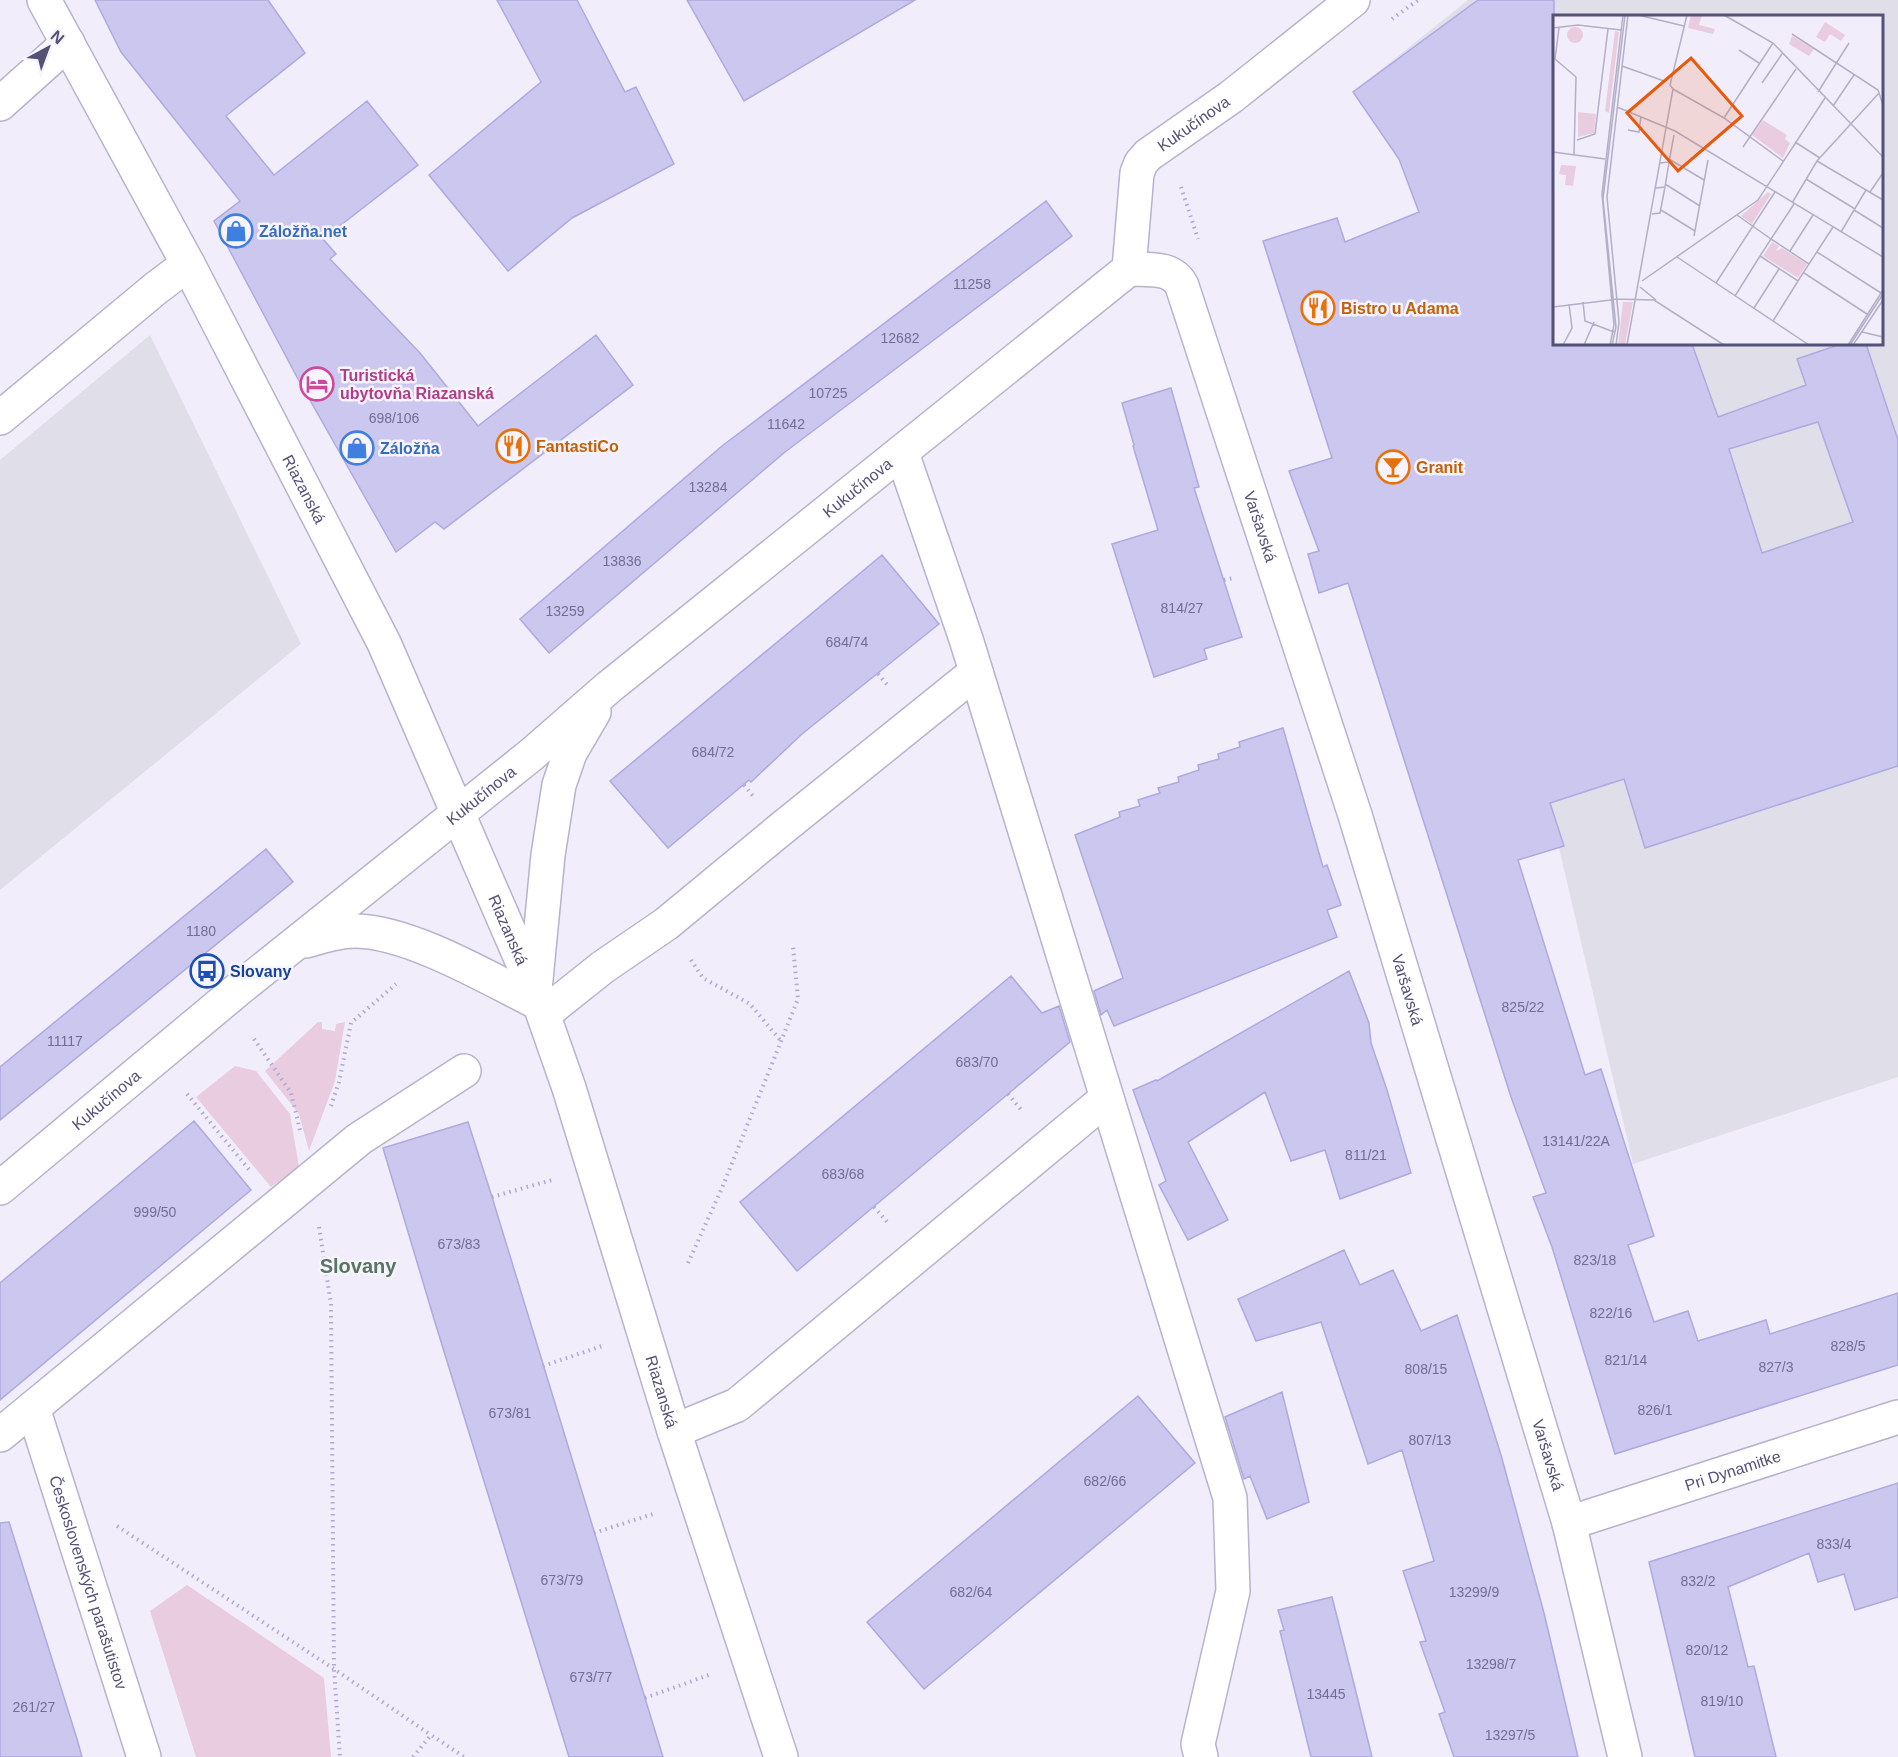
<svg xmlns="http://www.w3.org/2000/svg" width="1898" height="1757" font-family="Arial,sans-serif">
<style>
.industrial{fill:#e0dfe9;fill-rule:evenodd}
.green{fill:#e9cce0}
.building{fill:#cbc7ef;stroke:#aea9e0;stroke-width:1.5;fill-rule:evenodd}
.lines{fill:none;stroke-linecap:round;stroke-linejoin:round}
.minor-casing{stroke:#b7b3cd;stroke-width:36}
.path{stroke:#ada9d4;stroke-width:4;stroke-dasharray:1.5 4.5;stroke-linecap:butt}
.minor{stroke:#fff;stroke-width:33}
.labels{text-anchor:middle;stroke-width:5;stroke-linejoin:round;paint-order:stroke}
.number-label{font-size:14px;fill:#716e94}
.street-label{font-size:16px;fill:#535176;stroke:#f7f4fe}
.shop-label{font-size:16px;font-weight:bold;fill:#366cbe;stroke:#f7f4fe;text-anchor:start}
.food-label{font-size:16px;font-weight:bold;fill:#c56008;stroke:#f7f4fe;text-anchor:start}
.hotel-label{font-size:16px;font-weight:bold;fill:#b23c85;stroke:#f7f4fe;text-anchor:start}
.transit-label{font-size:16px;font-weight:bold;fill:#164399;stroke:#f7f4fe;text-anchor:start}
.quarter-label{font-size:20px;font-weight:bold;fill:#577662;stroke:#f7f4fe}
.inset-road{fill:none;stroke:#b2afc6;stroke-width:1.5}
.view{fill:#e8590c;fill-opacity:0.15;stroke:#e8590c;stroke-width:3}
.inset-edge{fill:none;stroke:#535176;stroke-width:3}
</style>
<rect width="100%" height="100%" fill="#f2edfb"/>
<path class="industrial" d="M 1468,0 L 1898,0 L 1898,1077 L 1633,1164 L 1411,216 L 1418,212 L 1399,159 L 1353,92 ZM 1554,16 L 1882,16 L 1882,344 L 1554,344 Z
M 150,335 L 301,644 L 0,890 L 0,460 Z"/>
<path class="green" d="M 318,1022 L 322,1022 L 322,1029 L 335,1031 L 336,1024 L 345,1022 L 335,1081 L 309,1151 L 299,1114 L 265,1071 Z
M 235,1066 L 256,1071 L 290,1114 L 299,1167 L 271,1187 L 196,1097 Z
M 187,1585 L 324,1678 L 331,1757 L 196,1757 L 150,1611 Z"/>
<path class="building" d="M 95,0 L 268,0 L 305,53 L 226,116 L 274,175 L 367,101 L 418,165 L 323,239 L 336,254 L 330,259 L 420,353 L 478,426 L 596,335 L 633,385 L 444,529 L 435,522 L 396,552 L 298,379 L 214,221 L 240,201 L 121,52 Z
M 497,0 L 577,0 L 625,92 L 636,87 L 674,164 L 572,218 L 508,271 L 429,175 L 541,82 Z
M 687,0 L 915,0 L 744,101 Z
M 1478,0 L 1554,0 L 1554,344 L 1692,344 L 1718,417 L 1806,385 L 1797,359 L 1841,344 L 1866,344 L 1898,440 L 1898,766 L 1645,848 L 1624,779 L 1550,803 L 1564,846 L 1518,860 L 1585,1075 L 1601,1069 L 1654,1236 L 1628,1245 L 1654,1322 L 1688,1311 L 1698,1341 L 1766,1320 L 1770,1334 L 1898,1293 L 1898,1365 L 1615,1454 L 1552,1247 L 1533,1197 L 1546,1193 L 1511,1097 L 1348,583 L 1319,593 L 1308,554 L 1319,551 L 1289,471 L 1332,458 L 1263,241 L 1337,218 L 1345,242 L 1419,212 L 1399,159 L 1353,92 ZM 1818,422 L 1853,522 L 1762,553 L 1729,449 Z
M 1046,201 L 1072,236 L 785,452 L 549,653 L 520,619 L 722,446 Z
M 1171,388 L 1199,487 L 1194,488 L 1242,637 L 1204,649 L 1207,659 L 1154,677 L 1112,544 L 1158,530 L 1133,446 L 1134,445 L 1122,403 Z
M 882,555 L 939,624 L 802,734 L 751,782 L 749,780 L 668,848 L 610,781 Z
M 1283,728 L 1323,867 L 1327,865 L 1341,905 L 1327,910 L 1337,937 L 1114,1026 L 1107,1010 L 1101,1015 L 1094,991 L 1123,978 L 1075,835 L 1120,817 L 1119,812 L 1140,806 L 1138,800 L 1160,793 L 1158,788 L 1179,782 L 1178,777 L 1199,770 L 1198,765 L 1219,759 L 1218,754 L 1240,747 L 1239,742 Z
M 266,849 L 293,882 L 0,1120 L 0,1067 Z
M 1349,971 L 1369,1023 L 1371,1043 L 1387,1090 L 1411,1173 L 1340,1199 L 1325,1150 L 1291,1161 L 1265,1092 L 1188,1142 L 1228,1220 L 1188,1240 L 1159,1185 L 1166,1181 L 1133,1090 L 1156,1080 L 1157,1081 Z
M 1011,976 L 1042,1013 L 1059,1006 L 1070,1042 L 797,1271 L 740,1202 Z
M 194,1121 L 251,1190 L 0,1400 L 0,1283 Z
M 468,1122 L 492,1197 L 663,1757 L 569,1757 L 434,1319 L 383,1148 Z
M 1344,1250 L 1360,1285 L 1393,1270 L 1421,1331 L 1457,1315 L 1501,1455 L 1544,1613 L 1578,1757 L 1454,1757 L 1439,1714 L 1445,1712 L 1420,1642 L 1426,1641 L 1403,1571 L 1434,1561 L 1402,1450 L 1368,1464 L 1321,1322 L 1256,1341 L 1238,1299 Z
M 1282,1392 L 1309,1502 L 1267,1519 L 1250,1476 L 1244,1479 L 1225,1417 Z
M 1138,1396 L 1195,1463 L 924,1689 L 867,1622 Z
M 1898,1483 L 1898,1597 L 1855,1610 L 1844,1574 L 1818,1582 L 1809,1553 L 1728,1587 L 1748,1667 L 1754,1666 L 1776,1757 L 1695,1757 L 1649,1562 Z
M 9,1522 L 77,1739 L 82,1757 L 0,1757 L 0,1523 Z
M 1332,1597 L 1353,1680 L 1372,1757 L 1311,1757 L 1280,1631 L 1284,1630 L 1278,1610 Z"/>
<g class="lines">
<defs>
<g id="minor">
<path id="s1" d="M 44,0 L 188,264 L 384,643 L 535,991 L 569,1088 L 674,1431 L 781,1757"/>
<path d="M 0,104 L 68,43"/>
<path id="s2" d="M 1129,269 C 1149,270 1172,266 1182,286 L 1355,815 L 1569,1523 L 1625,1757"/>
<path d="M 0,418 L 155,289 L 188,264"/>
<path d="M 902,453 L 966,639 L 1230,1498 L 1233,1591 L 1198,1744 L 1201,1757"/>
<path d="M 306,941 C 323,936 339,931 356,931 C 411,932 490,979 540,1004"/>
<path d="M 535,990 L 548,855 L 559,785 L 570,753 L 594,712"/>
<path d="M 544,1014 L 603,967 L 666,924 L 781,829 L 976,672"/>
<path id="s3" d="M 0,1188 L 241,987 L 531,755 L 609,687 L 1129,269 L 1137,173 L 1141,163 L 1148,155 L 1231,97 L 1353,0"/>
<path id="s4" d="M 33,1408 L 144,1757"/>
<path d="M 674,1431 L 737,1405 L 1107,1098"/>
<path d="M 0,1435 L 359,1139 L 464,1071"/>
<path id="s5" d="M 1569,1523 L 1898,1417"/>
</g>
</defs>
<use href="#minor" class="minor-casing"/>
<path class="path" d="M 1392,19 L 1418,0
M 1181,187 L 1198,239
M 1224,580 L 1233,578
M 878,674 L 889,687
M 744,785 L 753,796
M 691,960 L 703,978 L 750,1004 L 781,1041
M 254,1039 L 291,1093 L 300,1130
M 187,1094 L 251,1172
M 1008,1094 L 1023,1112
M 331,1106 L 339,1082 L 351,1023 L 396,984
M 492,1197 L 552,1180
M 874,1207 L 889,1224
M 319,1227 L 331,1304 L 334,1669 L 340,1757
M 688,1263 L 722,1188 L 798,999 L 793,946
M 543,1366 L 602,1346
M 117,1526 L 334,1669 L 431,1735
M 594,1533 L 656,1513
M 645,1698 L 709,1675
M 413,1757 L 431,1735 L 464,1757"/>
<use href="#minor" class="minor"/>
</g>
<defs>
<symbol id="shop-ring" viewBox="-11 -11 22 22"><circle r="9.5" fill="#f7f4fe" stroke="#3f7fe0" stroke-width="1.5"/><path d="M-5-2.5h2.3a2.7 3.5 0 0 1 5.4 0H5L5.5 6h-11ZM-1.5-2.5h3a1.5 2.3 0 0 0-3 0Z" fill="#3f7fe0"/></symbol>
<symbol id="restaurant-ring" viewBox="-11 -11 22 22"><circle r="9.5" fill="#f7f4fe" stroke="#e8710a" stroke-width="1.5"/><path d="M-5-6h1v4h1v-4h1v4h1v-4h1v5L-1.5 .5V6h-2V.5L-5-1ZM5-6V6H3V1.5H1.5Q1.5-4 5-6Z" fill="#e8710a"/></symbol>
<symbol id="hotel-ring" viewBox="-11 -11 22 22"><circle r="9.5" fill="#f7f4fe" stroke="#d1479c" stroke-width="1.5"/><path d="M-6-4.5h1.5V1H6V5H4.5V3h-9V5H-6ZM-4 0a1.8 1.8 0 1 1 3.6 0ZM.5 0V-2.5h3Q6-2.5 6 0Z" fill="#d1479c"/></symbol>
<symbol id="bar-ring" viewBox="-11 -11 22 22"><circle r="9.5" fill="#f7f4fe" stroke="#e8710a" stroke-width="1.5"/><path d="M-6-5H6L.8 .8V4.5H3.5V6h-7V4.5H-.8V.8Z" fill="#e8710a"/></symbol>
<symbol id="bus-ring" viewBox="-11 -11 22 22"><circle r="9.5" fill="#f7f4fe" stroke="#1a4fb4" stroke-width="1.5"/><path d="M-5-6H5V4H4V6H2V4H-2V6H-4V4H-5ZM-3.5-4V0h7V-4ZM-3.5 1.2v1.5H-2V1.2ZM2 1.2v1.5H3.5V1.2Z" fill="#1a4fb4"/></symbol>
</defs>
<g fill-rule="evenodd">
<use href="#shop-ring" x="217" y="212" width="38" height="38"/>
<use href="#restaurant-ring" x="1299" y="289" width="38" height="38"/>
<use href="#hotel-ring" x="298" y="365" width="38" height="38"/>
<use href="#restaurant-ring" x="494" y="427" width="38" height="38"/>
<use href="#shop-ring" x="338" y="429" width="38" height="38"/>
<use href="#bar-ring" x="1374" y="448" width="38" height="38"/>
<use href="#bus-ring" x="188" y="952" width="38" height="38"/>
</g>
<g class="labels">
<g class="number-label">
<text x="972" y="289">11258</text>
<text x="900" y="343">12682</text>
<text x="828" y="398">10725</text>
<text x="394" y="423">698/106</text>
<text x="786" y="429">11642</text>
<text x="708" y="492">13284</text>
<text x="622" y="566">13836</text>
<text x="1182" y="613">814/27</text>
<text x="565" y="616">13259</text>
<text x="847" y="647">684/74</text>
<text x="713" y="757">684/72</text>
<text x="201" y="936">1180</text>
<text x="1523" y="1012">825/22</text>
<text x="65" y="1046">11117</text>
<text x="977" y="1067">683/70</text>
<text x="1576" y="1146">13141/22A</text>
<text x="1366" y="1160">811/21</text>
<text x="843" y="1179">683/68</text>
<text x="155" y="1217">999/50</text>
<text x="459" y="1249">673/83</text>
<text x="1595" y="1265">823/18</text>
<text x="1611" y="1318">822/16</text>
<text x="1848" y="1351">828/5</text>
<text x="1626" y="1365">821/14</text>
<text x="1776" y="1372">827/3</text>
<text x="1426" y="1374">808/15</text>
<text x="1655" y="1415">826/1</text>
<text x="510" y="1418">673/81</text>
<text x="1430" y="1445">807/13</text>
<text x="1105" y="1486">682/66</text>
<text x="1834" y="1549">833/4</text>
<text x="562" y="1585">673/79</text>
<text x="1698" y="1586">832/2</text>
<text x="971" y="1597">682/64</text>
<text x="1474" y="1597">13299/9</text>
<text x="1707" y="1655">820/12</text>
<text x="1491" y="1669">13298/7</text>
<text x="591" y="1682">673/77</text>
<text x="1326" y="1699">13445</text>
<text x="1722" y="1706">819/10</text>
<text x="34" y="1712">261/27</text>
<text x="1510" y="1740">13297/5</text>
</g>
<g class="street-label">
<text dy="6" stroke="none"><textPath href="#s3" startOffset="1629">Kukučínova</textPath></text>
<text dy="6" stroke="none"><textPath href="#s1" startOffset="554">Riazanská</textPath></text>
<text dy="6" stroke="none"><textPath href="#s3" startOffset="1107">Kukučínova</textPath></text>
<text dy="6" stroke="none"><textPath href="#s2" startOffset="312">Varšavská</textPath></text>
<text dy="6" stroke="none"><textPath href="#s3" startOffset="621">Kukučínova</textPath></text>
<text dy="6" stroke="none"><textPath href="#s1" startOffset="1040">Riazanská</textPath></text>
<text dy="6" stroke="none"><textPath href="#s2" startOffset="798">Varšavská</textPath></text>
<text dy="6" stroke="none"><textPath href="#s3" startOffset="138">Kukučínova</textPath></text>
<text dy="6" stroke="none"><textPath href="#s1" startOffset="1527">Riazanská</textPath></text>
<text dy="6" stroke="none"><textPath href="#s2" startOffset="1284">Varšavská</textPath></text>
<text dy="6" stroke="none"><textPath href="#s5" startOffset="172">Pri Dynamitke</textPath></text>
<text dy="6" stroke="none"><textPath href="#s4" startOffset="183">Československých parašutistov</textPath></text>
</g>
<g class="shop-label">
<text x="259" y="237">Záložňa.net</text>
<text x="380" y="454">Záložňa</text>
</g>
<g class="food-label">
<text x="1341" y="314">Bistro u Adama</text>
<text x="536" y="452">FantastiCo</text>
<text x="1416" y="473">Granit</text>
</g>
<g class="hotel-label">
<text x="340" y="381">Turistická<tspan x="340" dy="18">ubytovňa Riazanská</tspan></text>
</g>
<g class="transit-label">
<text x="230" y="977">Slovany</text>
</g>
<g class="quarter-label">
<text x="358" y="1273">Slovany</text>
</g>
</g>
<g transform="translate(1553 15)">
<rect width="330" height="330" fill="#f2edfb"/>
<path d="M 138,0 L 149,0 L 146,10 L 162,14 L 160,19 L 135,13 ZM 272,7 L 292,20 L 288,26 L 277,19 L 272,27 L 263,22 ZM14 20a8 8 0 1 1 16 0a8 8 0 1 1-16 0ZM 62,16 L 66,17 L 56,98 L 52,96 ZM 239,21 L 261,34 L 256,41 L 236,29 ZM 25,97 L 43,99 L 41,118 L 25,122 ZM 210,105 L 234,120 L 232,124 L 237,128 L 230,143 L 199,120 ZM 8,150 L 23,151 L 20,171 L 12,170 L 13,160 L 6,159 ZM 215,177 L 218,179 L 199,209 L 188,201 ZM 219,227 L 226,231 L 223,236 L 229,233 L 254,249 L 245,263 L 210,241 ZM 70,287 L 80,287 L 72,330 L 65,330 Z" fill="#e9cce0"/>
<path class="inset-road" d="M 85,0 L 131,11M 171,0 L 220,28 L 330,142M 0,13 L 25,10 L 68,15M 6,13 L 2,44 L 23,62 L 21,140M 239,19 L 325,75 L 330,90M 186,35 L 206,48M 69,51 L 111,66M 209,68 L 229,39M 120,74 L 171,103 L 230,146M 265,77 L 296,28M 280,91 L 301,60M 64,92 L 122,116 L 330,242M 171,103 L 220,28M 75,115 L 86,117 L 88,101M 24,125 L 42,119 L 55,14M 242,127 L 267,143M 190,132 L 243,54M 0,137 L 52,144M 116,144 L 151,165M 264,146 L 330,185M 107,148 L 116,147 L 121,120M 253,164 L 302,194M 112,169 L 147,191M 103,173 L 112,172 L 116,147M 317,177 L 330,158M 239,188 L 264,146 L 326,78M 108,195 L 142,216M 301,195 L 330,213M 99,199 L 107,198 L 112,172M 184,200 L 218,224 L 241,189M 288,217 L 313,175M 141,221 L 155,145M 218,224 L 256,249 L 245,266 L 207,241 ZM 237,236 L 260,200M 264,237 L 328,278M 124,242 L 256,330M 256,249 L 280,212M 251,258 L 314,299M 89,266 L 205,185 L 272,83M 163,268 L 222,177M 87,272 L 103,285M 182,281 L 207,241M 60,284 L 101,285 L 171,330M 30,287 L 32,306 L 61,317M 0,292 L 58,285M 201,293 L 226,254M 220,306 L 245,266M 309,317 L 330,322M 10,330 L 19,313 L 16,289M 31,330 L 41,307M 57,330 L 61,310 L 49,179 L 70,0M 59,330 L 63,312 L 50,184 L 72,0M 63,330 L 66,307 L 54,182 L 75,0M 74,330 L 120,74 L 117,70 L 134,0M 295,330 L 330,275M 297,330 L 330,279M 300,330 L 330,285"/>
<path class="view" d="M 138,43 L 189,101 L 125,156 L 74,98 Z"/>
<rect width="330" height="330" class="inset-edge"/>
</g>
<g transform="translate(48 48) rotate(41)" stroke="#f7f4fe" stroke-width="4.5" paint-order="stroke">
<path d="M0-4.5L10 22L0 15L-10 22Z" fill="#535176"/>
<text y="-9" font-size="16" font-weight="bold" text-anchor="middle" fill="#535176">N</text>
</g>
</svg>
